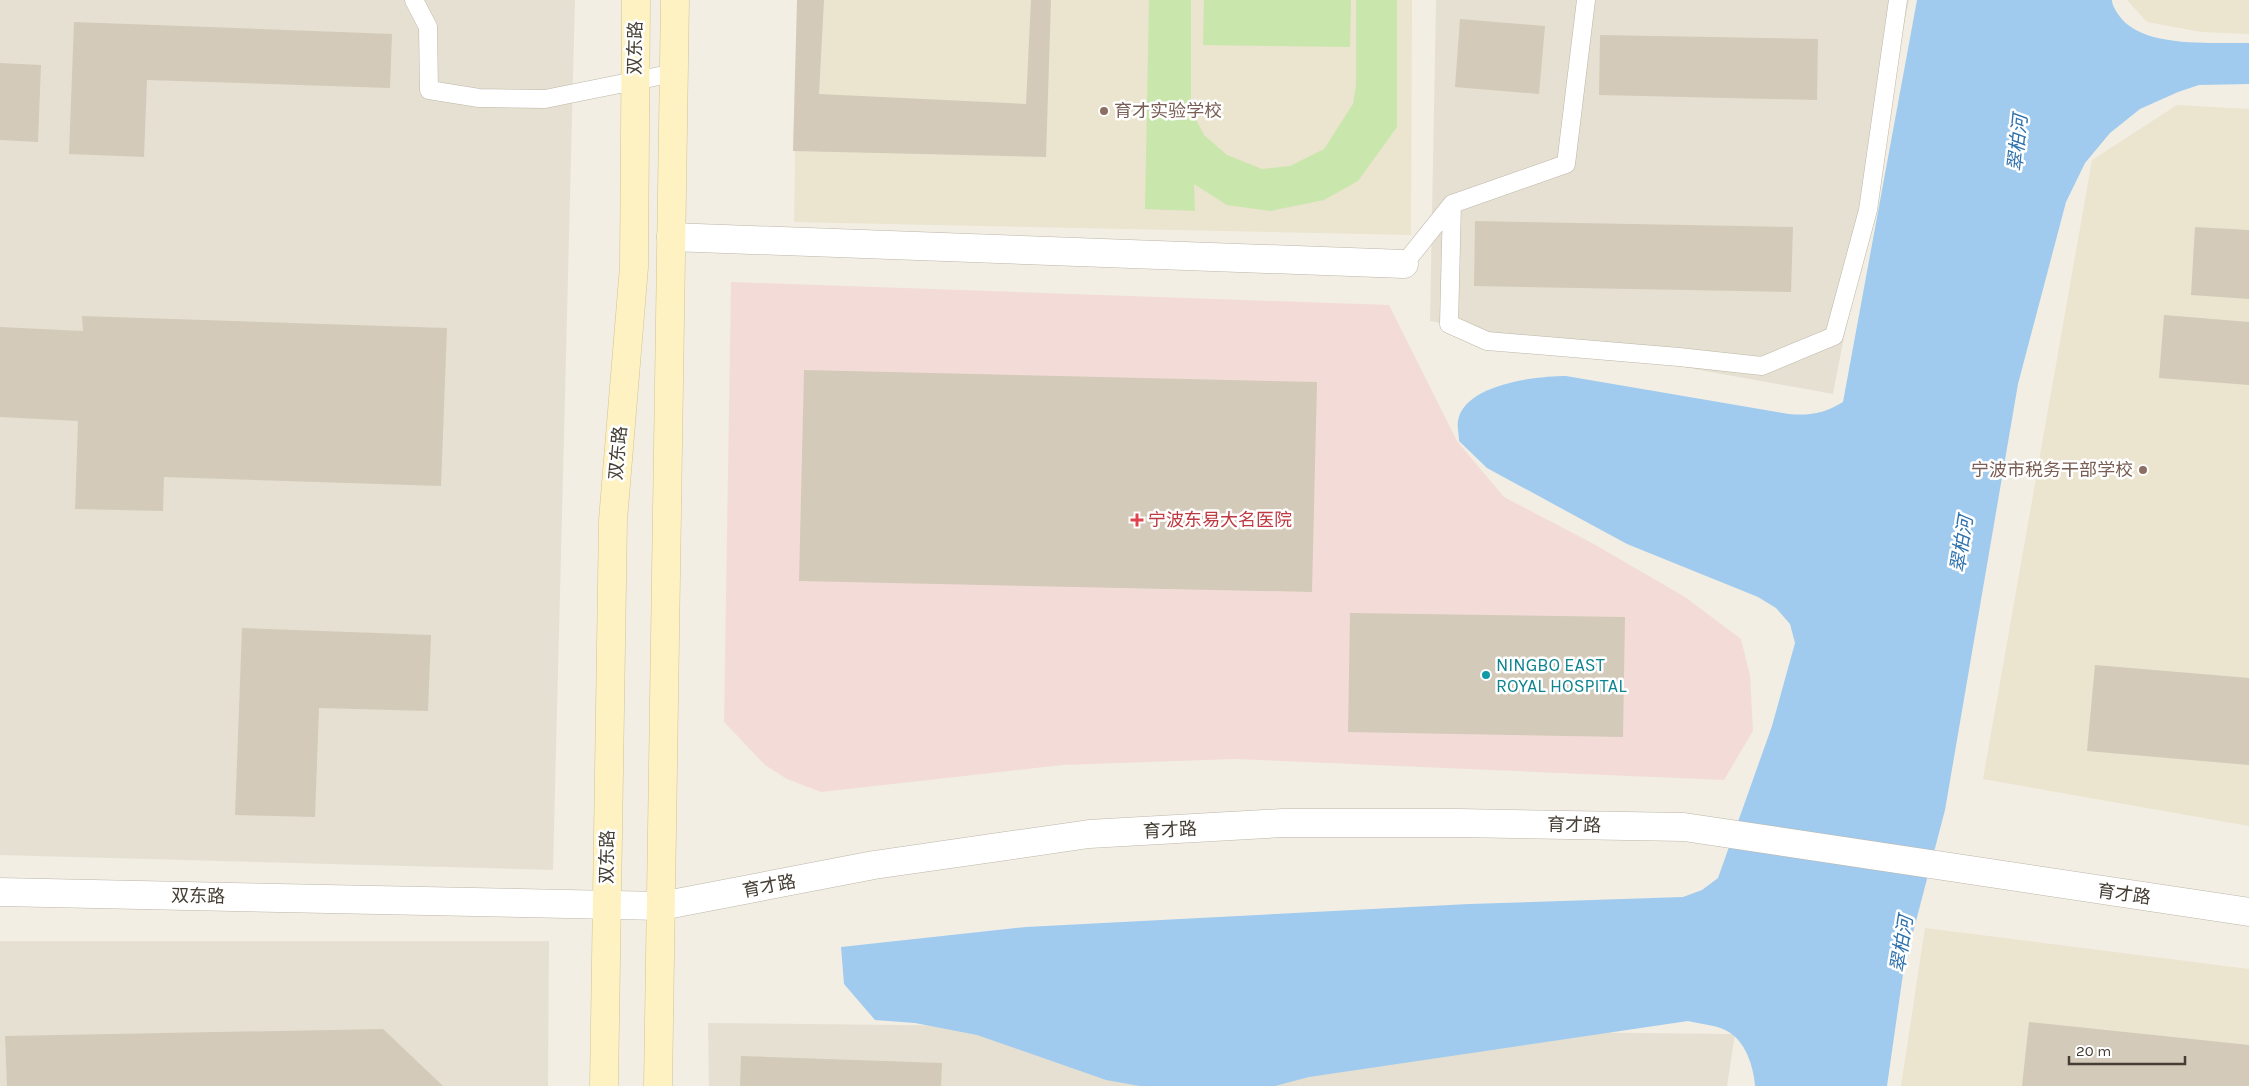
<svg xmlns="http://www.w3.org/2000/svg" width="2249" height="1086" font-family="Karla,'Noto Sans SC',sans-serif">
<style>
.residential{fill:#e6e0d2}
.education{fill:#ebe4ce}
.medical{fill:#f3dcd7}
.green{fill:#c9e6ad}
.water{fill:#a0cbef}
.building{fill:#d3cab9}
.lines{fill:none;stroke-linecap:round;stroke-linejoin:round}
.service-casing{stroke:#bdb6a7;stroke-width:19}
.minor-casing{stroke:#bdb6a7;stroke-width:29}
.tertiary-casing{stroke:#bdb6a7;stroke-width:29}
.secondary-casing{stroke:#d2c394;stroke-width:29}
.service{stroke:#fff;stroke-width:18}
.minor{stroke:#fff;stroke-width:28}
.tertiary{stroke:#fff;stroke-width:28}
.secondary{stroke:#fef2c2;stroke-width:28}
.education-dot{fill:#8d6e63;stroke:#fff;stroke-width:2}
.health-dot{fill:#e0444e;stroke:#fff;stroke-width:2}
.culture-dot{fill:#0f9aa8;stroke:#fff;stroke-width:2}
.labels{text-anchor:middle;stroke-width:5;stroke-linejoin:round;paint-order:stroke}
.street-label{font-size:18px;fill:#443e34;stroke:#fff}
.education-label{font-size:18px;fill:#785e54;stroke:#fff;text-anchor:start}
.health-label{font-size:18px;fill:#be3a42;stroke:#fff;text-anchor:start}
.culture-label{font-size:18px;fill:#0d838f;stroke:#fff;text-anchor:start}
.water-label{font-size:19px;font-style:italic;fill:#2f72ad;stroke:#fff}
</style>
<rect width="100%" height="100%" fill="#f2eee4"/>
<path class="residential" d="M 0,0 L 575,0 L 553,870 L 0,855 Z
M 1436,0 L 1909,0 L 1833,394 L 1430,321 Z
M 0,941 L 549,941 L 548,1086 L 0,1086 Z
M 708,1023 L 1735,1034 L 1727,1086 L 709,1086 Z"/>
<path class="education" d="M 798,0 L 1412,0 L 1411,235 L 794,222 Z
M 2127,0 L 2249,0 L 2249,34 L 2201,32 L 2147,22 Z
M 2177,105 L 2249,109 L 2249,826 L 1983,779 L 2092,160 Z
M 1925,928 L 2249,969 L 2249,1086 L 1901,1086 Z"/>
<path class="medical" d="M 731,282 L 1389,305 L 1457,441 L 1504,497 L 1592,543 L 1685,597 L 1741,639 L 1750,675 L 1753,731 L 1724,780 L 1235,759 L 1062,765 L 821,792 L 787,779 L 765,765 L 724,722 Z"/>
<path class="green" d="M 1149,0 L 1191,0 L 1191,110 L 1204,135 L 1227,155 L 1262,169 L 1290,166 L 1324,149 L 1353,104 L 1356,85 L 1356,0 L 1397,0 L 1397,127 L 1358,181 L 1324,200 L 1270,211 L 1227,205 L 1194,184 L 1195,211 L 1145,209 Z
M 1204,0 L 1351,0 L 1350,47 L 1203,45 Z"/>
<path class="water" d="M 1917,0 L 2112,0 C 2112,5 2115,9 2118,14 C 2140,49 2211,42 2249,43 L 2249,84 L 2199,85 L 2178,92 L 2140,109 L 2110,133 L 2085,163 L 2066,202 L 2018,384 L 1945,810 L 1904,967 L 1887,1086 L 1755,1086 C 1754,1067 1745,1040 1727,1031 C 1717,1025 1700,1024 1688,1021 L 1309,1077 L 1275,1086 L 1140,1086 L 1106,1080 L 977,1035 L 915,1023 L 875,1020 L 844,984 L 841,947 L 1026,927 L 1469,904 L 1683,897 L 1702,890 L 1718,878 L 1772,726 L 1795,643 L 1790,624 L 1776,608 L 1758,597 L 1627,544 L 1487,468 L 1459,441 C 1459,434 1457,427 1458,421 C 1464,384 1537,376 1566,376 L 1789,414 C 1810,416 1825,413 1843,402 Z"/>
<path class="building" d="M 797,0 L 824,0 L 819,94 L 1026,104 L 1031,0 L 1051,0 L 1046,157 L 793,151 Z
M 1460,19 L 1545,26 L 1539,94 L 1455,87 Z
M 74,22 L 392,34 L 390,88 L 147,80 L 144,157 L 69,154 Z
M 1600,35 L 1818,39 L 1817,100 L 1599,95 Z
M 0,63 L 41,65 L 38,142 L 0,140 Z
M 1475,221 L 1793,227 L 1791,292 L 1474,286 Z
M 2195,227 L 2249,230 L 2249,299 L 2191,295 Z
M 2164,315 L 2249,322 L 2249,385 L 2159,378 Z
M 82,316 L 447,328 L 441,486 L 164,477 L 163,511 L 75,509 L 78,421 L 0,417 L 0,327 L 83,331 Z
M 804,370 L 1317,382 L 1312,592 L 799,581 Z
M 1350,613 L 1625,617 L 1623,737 L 1348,732 Z
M 242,628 L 431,635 L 428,711 L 319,708 L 315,817 L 235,815 Z
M 2095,665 L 2249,678 L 2249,765 L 2087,751 Z
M 2029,1022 L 2249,1045 L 2249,1086 L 2022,1086 Z
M 383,1029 L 443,1086 L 7,1086 L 5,1036 Z
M 741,1056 L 942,1063 L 941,1086 L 740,1086 Z"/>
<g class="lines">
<defs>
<path id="service" d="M 414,0 L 428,27 L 429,90 L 479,98 L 545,99 L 674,73
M 1452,204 L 1449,324 L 1487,341 L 1679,357 L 1762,366 L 1834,336 L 1868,210 L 1898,0
M 1404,264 L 1452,204 L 1566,164 L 1586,0"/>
<path id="minor" d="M 671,237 L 1404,264
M 0,892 L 661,906"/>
<path id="tertiary" d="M 661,906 L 874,865 L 1089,834 L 1283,823 L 1458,823 L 1684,827 L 2249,912"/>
<path id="secondary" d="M 604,1086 L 613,520 L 634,267 L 636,0
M 658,1086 L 675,0"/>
</defs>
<use href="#service" class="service-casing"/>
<use href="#minor" class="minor-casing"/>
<use href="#tertiary" class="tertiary-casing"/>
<use href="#secondary" class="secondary-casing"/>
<use href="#service" class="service"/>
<use href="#minor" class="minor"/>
<use href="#tertiary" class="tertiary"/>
<use href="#secondary" class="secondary"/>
</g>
<g class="education-dot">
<circle cx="1104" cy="111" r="5"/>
<circle cx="2143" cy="470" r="5"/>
</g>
<path class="health-dot" d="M1134.5 512.5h5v5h5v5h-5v5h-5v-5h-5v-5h5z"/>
<circle class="culture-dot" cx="1486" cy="675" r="5"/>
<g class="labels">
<g class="street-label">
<text transform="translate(635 48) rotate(-89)" y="6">双东路</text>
<text transform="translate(618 453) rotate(-85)" y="6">双东路</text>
<text transform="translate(1574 825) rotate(1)" y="6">育才路</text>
<text transform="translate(1170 830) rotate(-3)" y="6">育才路</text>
<text transform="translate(607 857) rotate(-89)" y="6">双东路</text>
<text transform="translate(769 886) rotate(-11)" y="6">育才路</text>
<text transform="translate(2124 894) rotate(8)" y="6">育才路</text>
<text transform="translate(198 896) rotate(1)" y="6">双东路</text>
</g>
<g class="education-label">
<text x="1114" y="117">育才实验学校</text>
<text x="2133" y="476" text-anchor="end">宁波市税务干部学校</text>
</g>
<g class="health-label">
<text x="1148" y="526">宁波东易大名医院</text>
</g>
<g class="culture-label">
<text x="1496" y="671">NINGBO EAST<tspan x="1496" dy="21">ROYAL HOSPITAL</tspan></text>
</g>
<g class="water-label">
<text transform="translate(2017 143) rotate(-84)" y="7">翠柏河</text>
<text transform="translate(1961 544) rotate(-81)" y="7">翠柏河</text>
<text transform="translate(1901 944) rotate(-81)" y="7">翠柏河</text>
</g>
</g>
<path d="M2069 1056v8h116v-8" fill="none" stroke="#443e34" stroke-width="2.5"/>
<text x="2076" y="1056" font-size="15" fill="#443e34" stroke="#ffffff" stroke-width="4" paint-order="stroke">20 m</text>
</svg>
